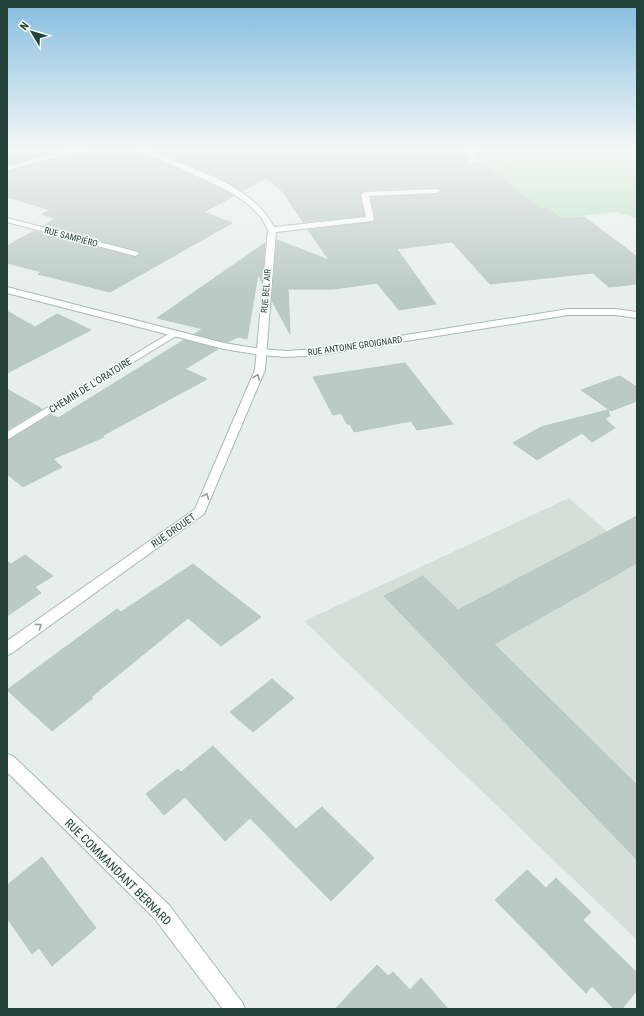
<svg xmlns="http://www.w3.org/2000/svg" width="644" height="1016" font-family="'Roboto Condensed',sans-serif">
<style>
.built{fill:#d4dfda}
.green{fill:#bfe0c8}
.building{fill:#bbcac4;stroke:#b8c9c2}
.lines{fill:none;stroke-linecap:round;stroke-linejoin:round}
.street-casing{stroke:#a8b8b2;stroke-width:2}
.secondary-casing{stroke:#a4bbb3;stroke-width:2}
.street{fill:#fff;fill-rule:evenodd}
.secondary{fill:#fff;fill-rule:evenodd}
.oneway{stroke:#92a09c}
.labels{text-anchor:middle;stroke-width:3;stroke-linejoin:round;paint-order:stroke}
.far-street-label{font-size:9px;fill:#24423a;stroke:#f7fbf9}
.street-label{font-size:10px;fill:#24423a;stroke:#f7fbf9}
.near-street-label{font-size:12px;fill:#24423a;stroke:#f7fbf9}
</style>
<rect width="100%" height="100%" fill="#e6efeb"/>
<path class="built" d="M 569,498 L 637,558 L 637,940 L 304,621 Z"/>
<path class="green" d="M 471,149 L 637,149 L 637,218 L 616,212 L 525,223 L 497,191 Z"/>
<path class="building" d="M 7,149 L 67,149 L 7,164 Z
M 89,149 L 136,149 L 231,194 L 234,196 L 204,212 L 232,223 L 110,292 L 38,274 L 42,272 L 7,263 L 7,246 L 34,231 L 135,257 L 140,254 L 138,251 L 43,226 L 55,219 L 42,214 L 51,210 L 7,197 L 7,171 Z
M 151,149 L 347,149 L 356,152 L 360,149 L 463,149 L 469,164 L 480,162 L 541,209 L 548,208 L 561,219 L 584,217 L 626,248 L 637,257 L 637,284 L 609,287 L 593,273 L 490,284 L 452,242 L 397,249 L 436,304 L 399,310 L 377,283 L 333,289 L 288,289 L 290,334 L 272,301 L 277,240 L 329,260 L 308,230 L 373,222 L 375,219 L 371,197 L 437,194 L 441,191 L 437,188 L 365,190 L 360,194 L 364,216 L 303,222 L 282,191 L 266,178 L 242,191 L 218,177 Z
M 265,243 L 262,282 L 258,274 L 247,339 L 238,337 L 228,342 L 224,342 L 194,334 L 203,329 L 157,318 Z
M 7,311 L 35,327 L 57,314 L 91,330 L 7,373 Z
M 184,340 L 218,349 L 185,369 L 207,379 L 102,436 L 104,437 L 53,459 L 62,467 L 23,487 L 7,474 L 7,441 L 51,415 L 58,418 Z
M 405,363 L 453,424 L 417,430 L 411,421 L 354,432 L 350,424 L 347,424 L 341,413 L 333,415 L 313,377 Z
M 620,376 L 637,387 L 637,401 L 611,411 L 581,390 Z
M 7,389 L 42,409 L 7,430 Z
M 608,410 L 610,416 L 605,419 L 615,428 L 592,442 L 582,433 L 537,460 L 513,443 L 541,427 Z
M 637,516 L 637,563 L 494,644 L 637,785 L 637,860 L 384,596 L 423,576 L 458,610 Z
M 25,555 L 53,576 L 35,587 L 41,593 L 7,616 L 7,561 L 11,564 Z
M 193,564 L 261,617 L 221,646 L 188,618 L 91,697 L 93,698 L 52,731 L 7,690 L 117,609 L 121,612 Z
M 272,679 L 294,698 L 253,732 L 230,712 Z
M 213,746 L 296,829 L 322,807 L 374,858 L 331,901 L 250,818 L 225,841 L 185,797 L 164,815 L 146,794 L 178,769 L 181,772 Z
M 42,857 L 96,928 L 52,966 L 39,948 L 32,954 L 7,918 L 7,885 Z
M 527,870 L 546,888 L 556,878 L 591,912 L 583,920 L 637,973 L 637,990 L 622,1009 L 614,1009 L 592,986 L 586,993 L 495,900 Z
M 377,965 L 388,976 L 393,972 L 410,990 L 421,978 L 448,1009 L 335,1009 Z"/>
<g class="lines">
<defs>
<path id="street" d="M 75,149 L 88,149 L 7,170 L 7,166 Z
M 137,149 L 146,149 C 190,169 250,182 274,227 L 366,217 L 361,194 L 365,192 L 437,189 L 440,191 L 437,193 L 369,196 L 374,219 L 373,221 L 276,232 L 265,370 L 204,514 L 12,653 L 7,655 L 7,641 L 195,509 L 255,370 L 268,230 L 261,217 L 249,205 L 232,193 L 212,183 Z
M 348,149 L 359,149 L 356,151 Z
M 7,218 L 138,252 L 139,254 L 135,256 L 7,222 Z
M 173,331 L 176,332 L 178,334 L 176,336 L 7,440 L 7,432 Z
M 7,754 L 13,756 L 169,905 L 242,1002 L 245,1009 L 223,1009 L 155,919 L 7,772 Z"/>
<path id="secondary" d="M 7,287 L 224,343 L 261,349 L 286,351 L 319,349 L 568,309 L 615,309 L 637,312 L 637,318 L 615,315 L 568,315 L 319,355 L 286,357 L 261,355 L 224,349 L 7,293 Z"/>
</defs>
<use href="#street" class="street-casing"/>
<use href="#secondary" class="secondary-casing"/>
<use href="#street" class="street"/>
<use href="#secondary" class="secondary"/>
</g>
<defs><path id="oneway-chevron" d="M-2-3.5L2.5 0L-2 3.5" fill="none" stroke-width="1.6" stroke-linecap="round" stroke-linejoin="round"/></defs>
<g class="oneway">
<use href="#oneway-chevron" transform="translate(257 377) rotate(-67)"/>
<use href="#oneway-chevron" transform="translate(206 496) rotate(-67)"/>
<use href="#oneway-chevron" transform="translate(39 626) rotate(-36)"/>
</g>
<linearGradient id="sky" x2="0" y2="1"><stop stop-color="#84bce0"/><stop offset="0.51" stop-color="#f4f8f6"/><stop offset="1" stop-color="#f4f8f6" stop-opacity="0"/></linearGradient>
<rect width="644" height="292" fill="url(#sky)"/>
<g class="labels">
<g class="far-street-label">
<text transform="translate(71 237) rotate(15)" y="3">RUE SAMPIÉRO</text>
<text transform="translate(266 291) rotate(-85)" y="3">RUE BEL AIR</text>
<text transform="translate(355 346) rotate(-8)" y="3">RUE ANTOINE GROIGNARD</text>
</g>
<g class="street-label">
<text transform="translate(90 385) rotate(-32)" y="4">CHEMIN DE L'ORATOIRE</text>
<text transform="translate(173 530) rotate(-35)" y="4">RUE DROUET</text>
</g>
<g class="near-street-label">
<text transform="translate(118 872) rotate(45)" y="4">RUE COMMANDANT BERNARD</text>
</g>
</g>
<rect width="644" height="1016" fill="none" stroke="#24423a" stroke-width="16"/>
<g transform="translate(32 32) rotate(308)" stroke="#f7fbf9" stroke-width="3" paint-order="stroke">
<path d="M0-3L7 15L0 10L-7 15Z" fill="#24423a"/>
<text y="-6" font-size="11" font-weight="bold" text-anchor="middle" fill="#24423a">N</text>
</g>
</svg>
